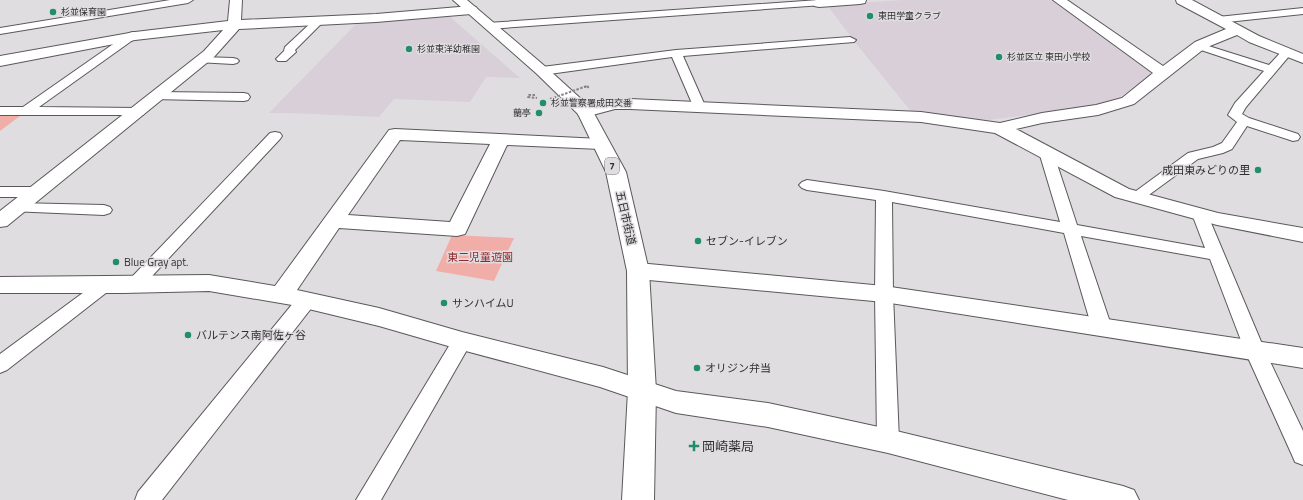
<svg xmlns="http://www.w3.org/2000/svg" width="1303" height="500" font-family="'Titillium Web','Noto Sans JP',sans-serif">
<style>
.built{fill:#d8cfd9}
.green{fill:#f1aea9}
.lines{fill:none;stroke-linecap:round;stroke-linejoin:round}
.service-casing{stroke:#5b585b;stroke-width:2}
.minor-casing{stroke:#5b585b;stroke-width:2}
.primary-casing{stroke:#5b585b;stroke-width:2}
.path{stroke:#858386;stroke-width:2;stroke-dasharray:2.5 1.5;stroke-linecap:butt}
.service{fill:#fff;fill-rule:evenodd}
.minor{fill:#fff;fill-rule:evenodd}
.primary{fill:#fff;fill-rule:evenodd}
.path-bridge-far1{stroke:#858386;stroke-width:1.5;stroke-dasharray:2 1.5;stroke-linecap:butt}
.path-bridge{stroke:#858386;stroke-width:2;stroke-dasharray:2.5 1.5;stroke-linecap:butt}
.poi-dot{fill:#218d6b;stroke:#e0dde1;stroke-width:1.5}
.labels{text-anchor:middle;stroke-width:3;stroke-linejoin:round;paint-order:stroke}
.far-poi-label{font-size:9px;fill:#302f30;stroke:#e0dde1;text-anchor:start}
.shield{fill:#e0dde1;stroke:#656365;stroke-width:1}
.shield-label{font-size:10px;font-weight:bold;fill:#302f30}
.poi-label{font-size:11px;fill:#302f30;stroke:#e0dde1;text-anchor:start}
.street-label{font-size:11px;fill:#302f30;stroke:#e0dde1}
.park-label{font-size:11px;fill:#972629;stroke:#e0dde1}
.near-poi-label{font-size:13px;fill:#302f30;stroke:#e0dde1;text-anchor:start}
</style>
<rect width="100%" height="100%" fill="#e0dde1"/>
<path class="built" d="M 903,0 L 1051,0 L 1154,72 L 1120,97 L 1090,107 L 988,120 L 913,114 L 854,41 L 827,5 Z
M 449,16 L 520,78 L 486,77 L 470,102 L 394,99 L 379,117 L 291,113 L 269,113 L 360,20 Z"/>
<path class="green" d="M 0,116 L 20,116 L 0,131 Z
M 452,235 L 514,238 L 494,281 L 436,271 Z"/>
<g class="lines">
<defs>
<path id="service" d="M 170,0 L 193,0 L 188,3 L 0,34 L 0,28 Z
M 819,0 L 824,3 L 823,5 L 488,29 L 483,26 L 488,23 Z
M 1303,8 L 1303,14 L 1218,23 L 1213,20 L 1218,17 Z
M 319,18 L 324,21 L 295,50 L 296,52 L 286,61 L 278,61 L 276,59 L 284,51 L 285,47 L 315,19 Z
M 133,32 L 137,33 L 138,35 L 137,37 L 39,107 L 138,108 L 143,109 L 145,112 L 143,115 L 0,115 L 0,107 L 23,107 L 129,33 Z
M 850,37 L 856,40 L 854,42 L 683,56 L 706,108 L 705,111 L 695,111 L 694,108 L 672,57 L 542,75 L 538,74 L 536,71 L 538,68 L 542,67 L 676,50 Z
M 1199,43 L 1269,65 L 1282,51 L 1290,51 L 1292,53 L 1290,55 L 1246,107 L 1242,114 L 1249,118 L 1298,134 L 1300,137 L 1298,140 L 1293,141 L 1247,126 L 1232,149 L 1223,153 L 1198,159 L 1142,200 L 1137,202 L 1132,200 L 1129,197 L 1132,194 L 1188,153 L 1213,147 L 1222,143 L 1237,122 L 1228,115 L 1235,103 L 1264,71 L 1195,48 L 1193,46 L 1195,44 Z
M 201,57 L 233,58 L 237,59 L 239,61 L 237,63 L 233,64 L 197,62 L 195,60 L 197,58 Z
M 157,92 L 244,93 L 248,94 L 250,97 L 248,100 L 244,101 L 153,99 L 151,96 L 153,93 Z
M 275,132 L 280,133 L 282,136 L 280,139 L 140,289 L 134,291 L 128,289 L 125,285 L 128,281 L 270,133 Z
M 1046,148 L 1051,149 L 1053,152 L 1077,225 L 1205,248 L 1192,214 L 1194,211 L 1200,209 L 1206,211 L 1265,351 L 1303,431 L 1303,465 L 1295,462 L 1292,455 L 1245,351 L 1210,259 L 1081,236 L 1112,328 L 1109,333 L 1102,335 L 1095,333 L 1092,328 L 1064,233 L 892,202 L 893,294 L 899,441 L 896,448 L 888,451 L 880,448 L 877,441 L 875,294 L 876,200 L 807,190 L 802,188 L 799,185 L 802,182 L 807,180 L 884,191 L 1060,222 L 1039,152 L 1041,149 Z
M 0,187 L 37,187 L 42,189 L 45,192 L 42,195 L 37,197 L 0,197 Z
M 16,203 L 104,205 L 110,207 L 112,210 L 110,213 L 104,215 L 10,211 L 8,208 L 10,205 Z
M 105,279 L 111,281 L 114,285 L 111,289 L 7,370 L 0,373 L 0,354 L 99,281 Z
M 306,295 L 313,296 L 315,301 L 313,306 L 162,500 L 135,500 L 138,492 L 299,296 Z
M 462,334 L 469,336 L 472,341 L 381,500 L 356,500 L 455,336 Z"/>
<path id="minor" d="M 230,0 L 242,0 L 241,20 L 376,14 L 471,6 L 476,7 L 478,10 L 476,13 L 471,14 L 376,22 L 239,29 L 214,57 L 7,226 L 0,227 L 0,211 L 204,51 L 223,30 L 135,40 L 0,66 L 0,56 L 135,32 L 228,21 Z
M 816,0 L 866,0 L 865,3 L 860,4 L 819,7 L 814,6 L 813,3 Z
M 1053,0 L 1067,0 L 1163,66 L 1195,42 L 1226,29 L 1177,3 L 1176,0 L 1192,0 L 1259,36 L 1303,54 L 1303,63 L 1249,42 L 1237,35 L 1205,48 L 1134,104 L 1098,115 L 1042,123 L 1016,129 L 1129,189 L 1218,213 L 1303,228 L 1303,242 L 1217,225 L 1115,197 L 995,133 L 921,122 L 630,109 L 615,109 L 585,117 L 579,116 L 577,112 L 579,108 L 615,99 L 630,99 L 921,112 L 1000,123 L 1042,113 L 1096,105 L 1122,98 L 1153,73 Z
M 395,129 L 601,139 L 607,140 L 610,144 L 607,148 L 601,149 L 507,145 L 465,234 L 457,236 L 339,228 L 297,290 L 379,308 L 462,332 L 603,367 L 676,391 L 768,403 L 888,429 L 1123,486 L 1134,490 L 1139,500 L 1068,500 L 888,453 L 768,427 L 676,413 L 600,387 L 462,350 L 379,326 L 292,305 L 209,291 L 123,293 L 0,293 L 0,277 L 209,275 L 275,286 L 389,130 ZM 400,140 L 490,144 L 450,222 L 348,215 Z
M 638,263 L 884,286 L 1303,348 L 1303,368 L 884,302 L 638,279 L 630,276 L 627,271 L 630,266 Z"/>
<path id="primary" d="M 453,0 L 467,0 L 547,68 L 591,108 L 626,172 L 649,271 L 656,391 L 654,500 L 622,500 L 628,391 L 627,271 L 606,172 L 578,114 L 537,74 Z"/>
</defs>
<use href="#service" class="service-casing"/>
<use href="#minor" class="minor-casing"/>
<use href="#primary" class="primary-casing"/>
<path class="path" d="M 535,95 L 529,95 L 528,97 L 537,98"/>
<use href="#service" class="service"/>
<use href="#minor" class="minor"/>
<use href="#primary" class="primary"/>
<path class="path-bridge-far1" d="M 584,87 L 588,87"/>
<path class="path-bridge" d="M 587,86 L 589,88
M 550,99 L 587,86"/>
</g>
<g class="poi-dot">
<circle cx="53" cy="12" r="4"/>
<circle cx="870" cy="16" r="4"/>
<circle cx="409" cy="49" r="4"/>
<circle cx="999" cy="57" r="4"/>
<circle cx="543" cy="103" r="4"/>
<circle cx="539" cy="113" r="4"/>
<circle cx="1258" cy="170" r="4"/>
<circle cx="698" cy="241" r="4"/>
<circle cx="116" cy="262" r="4"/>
<circle cx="444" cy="303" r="4"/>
<circle cx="188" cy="335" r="4"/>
<circle cx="697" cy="368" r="4"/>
<path d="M692 440h4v4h4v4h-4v4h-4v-4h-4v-4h4z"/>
</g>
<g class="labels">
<g class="far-poi-label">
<text x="61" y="15">杉並保育園</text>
<text x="878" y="19">東田学童クラブ</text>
<text x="417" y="52">杉並東洋幼稚園</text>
<text x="1007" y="60">杉並区立 東田小学校</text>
<text x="551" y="106">杉並警察署成田交番</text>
<text x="531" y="116" text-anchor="end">蘭亭</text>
</g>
<rect class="shield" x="605" y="158" width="14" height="16" rx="3"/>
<g class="shield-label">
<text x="612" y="170">7</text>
</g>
<g class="poi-label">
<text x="1250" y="174" text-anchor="end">成田東みどりの里</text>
<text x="706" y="245">セブン-イレブン</text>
<text x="124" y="266">Blue Gray apt.</text>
<text x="452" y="307">サンハイムU</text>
<text x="196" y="339">バルテンス南阿佐ヶ谷</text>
<text x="705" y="372">オリジン弁当</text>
</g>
<g class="street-label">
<text transform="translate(626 218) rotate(77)" y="4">五日市街道</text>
</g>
<g class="park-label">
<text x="480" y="261">東二児童遊園</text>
</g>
<g class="near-poi-label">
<text x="702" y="451">岡崎薬局</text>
</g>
</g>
</svg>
